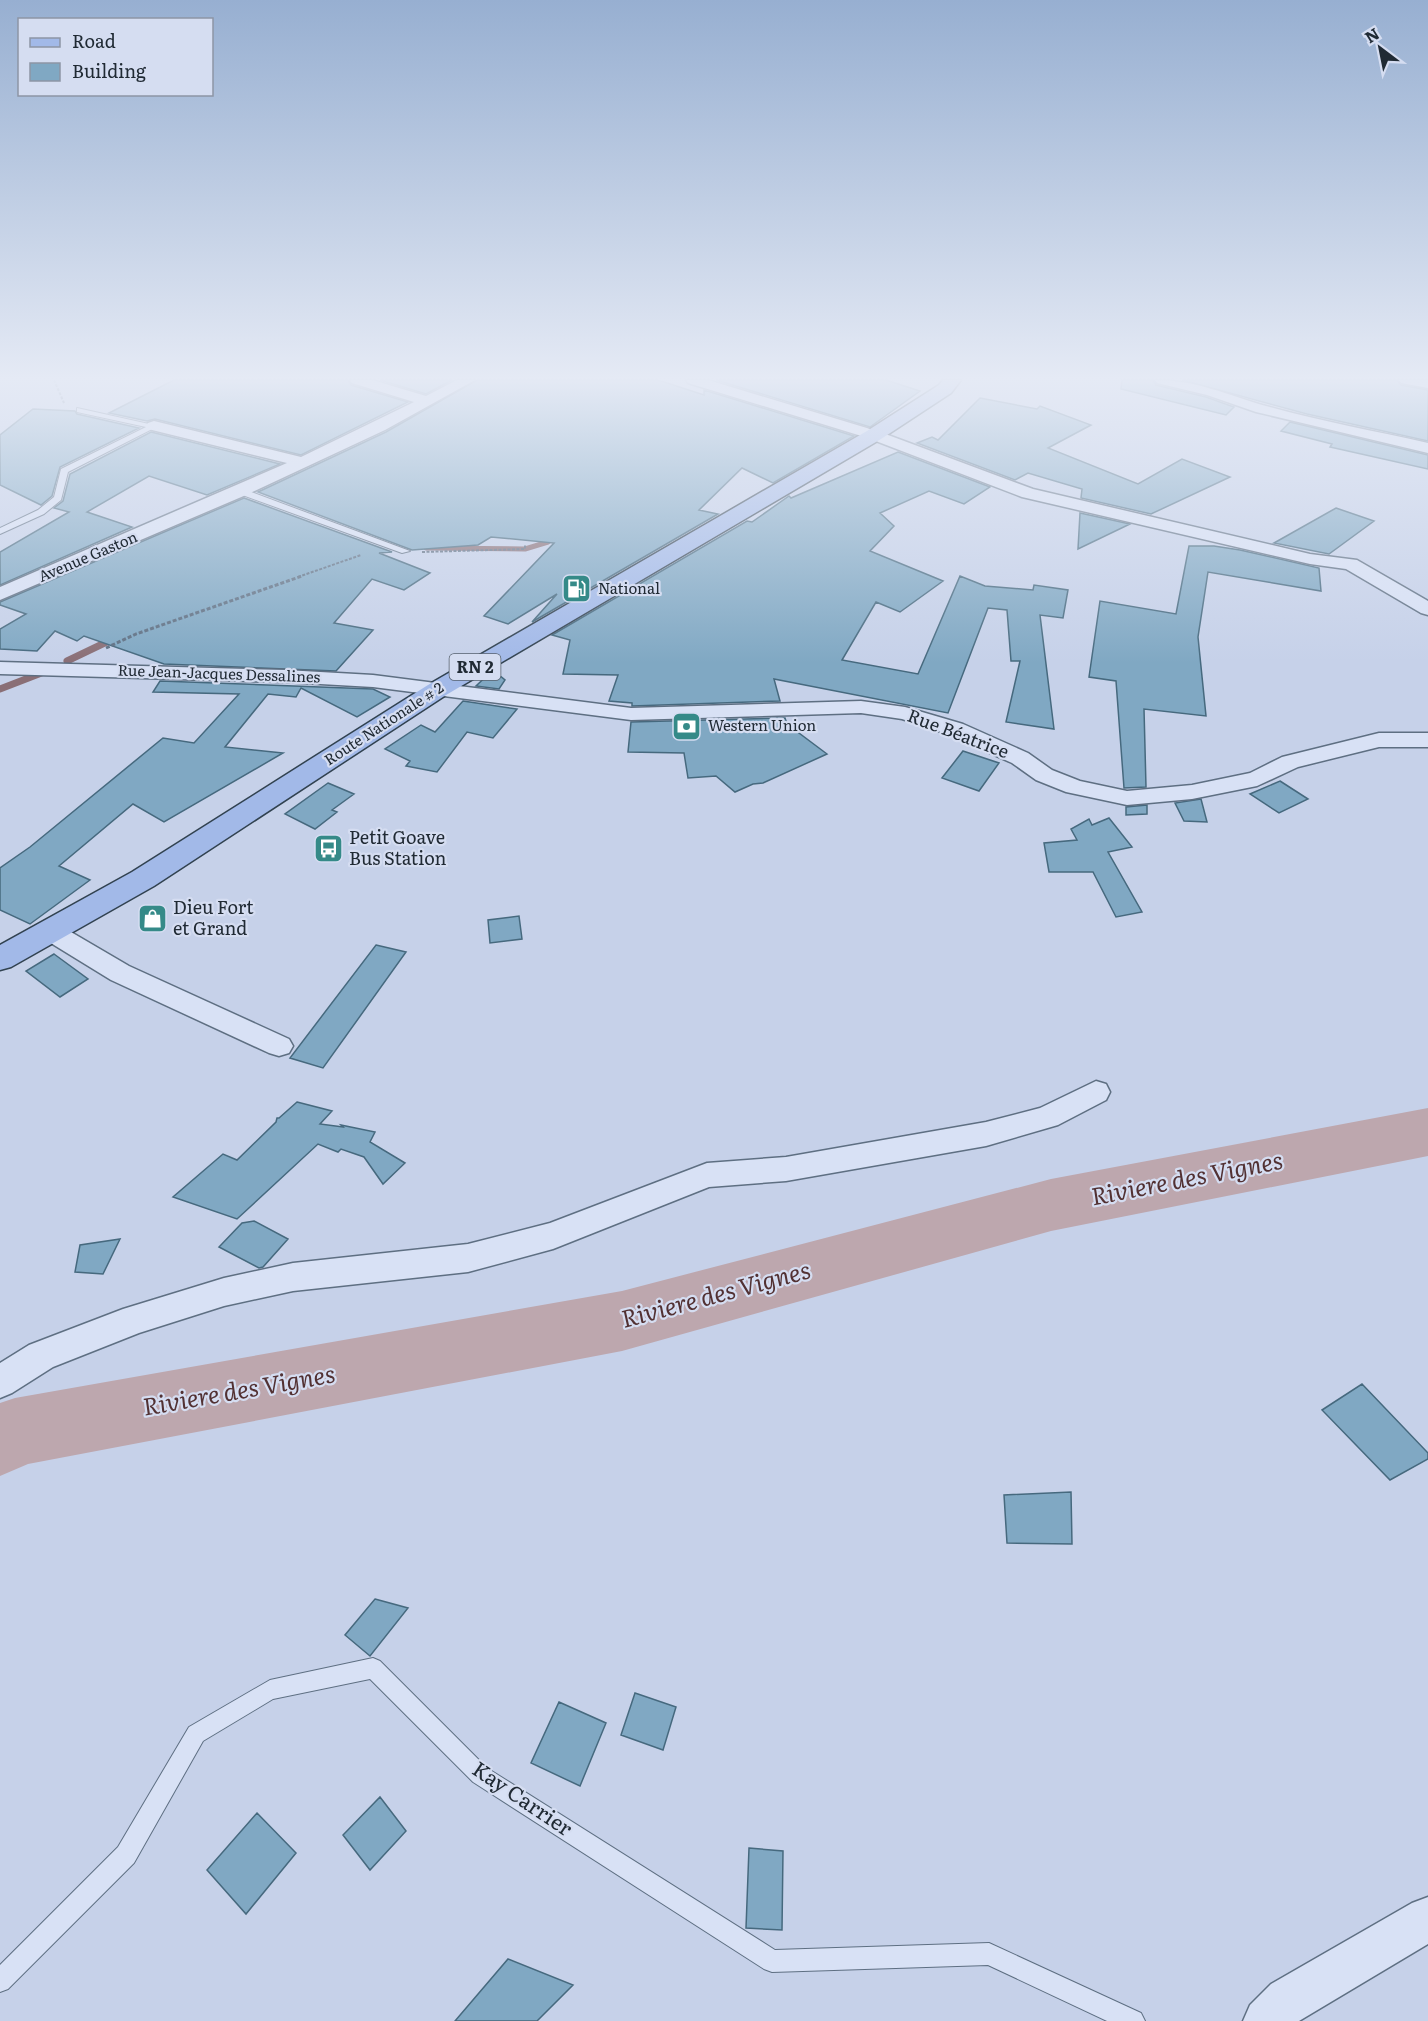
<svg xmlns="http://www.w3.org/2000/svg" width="1428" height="2021" font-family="Literata,serif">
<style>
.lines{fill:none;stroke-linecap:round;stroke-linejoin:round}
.stream-far1{stroke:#8a6f76;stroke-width:5}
.stream{stroke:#8a6f76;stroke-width:7}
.river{fill:#bda7ae;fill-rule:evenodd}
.building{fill:#80a8c3;stroke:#46697e;stroke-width:1.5}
.service-casing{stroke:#5e6f82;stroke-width:2}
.minor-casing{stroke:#5e6f82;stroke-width:3}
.primary-casing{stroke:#314250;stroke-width:3}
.path-far1{stroke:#5e6f82;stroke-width:2;stroke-dasharray:3 1.5;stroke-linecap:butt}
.path{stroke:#5e6f82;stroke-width:3;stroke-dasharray:4 2;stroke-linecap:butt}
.service{fill:#d8e1f5;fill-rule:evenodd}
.minor{fill:#d8e1f5;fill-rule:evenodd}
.primary{fill:#a2b9e8;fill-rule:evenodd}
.labels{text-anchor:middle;stroke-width:4.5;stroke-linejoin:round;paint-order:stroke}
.far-street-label{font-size:15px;fill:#202a34;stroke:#d5ddf1}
.far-poi-label{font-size:15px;fill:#202a34;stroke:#d5ddf1;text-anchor:start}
.shield{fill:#d5ddf1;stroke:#56606d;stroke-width:1.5}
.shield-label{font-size:16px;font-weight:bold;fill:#202a34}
.street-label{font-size:18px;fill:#202a34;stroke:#d5ddf1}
.poi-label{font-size:18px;fill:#202a34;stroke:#d5ddf1;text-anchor:start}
.near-street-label{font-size:21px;fill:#202a34;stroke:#d5ddf1}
.near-water-label{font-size:24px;font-style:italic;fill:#523133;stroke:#d5ddf1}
</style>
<rect width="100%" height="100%" fill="#c6d1e9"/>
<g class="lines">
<path class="stream-far1" d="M 426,548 L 525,549 L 548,542 L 554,534"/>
<path class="stream" d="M 67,661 L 115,638
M 0,689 L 44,672"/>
<path class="river" d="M 1428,1108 L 1428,1156 L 1051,1231 L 622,1351 L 28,1464 L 0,1476 L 0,1403 L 15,1398 L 622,1291 L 1051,1179 Z"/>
</g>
<path class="building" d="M 174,380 L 348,380 L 351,385 L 408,402 L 301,455 L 155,419 L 147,421 L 109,413 Z
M 380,380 L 452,380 L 426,394 Z
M 477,380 L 658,380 L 704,395 L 704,390 L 854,436 L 773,483 L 742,468 L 699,510 L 718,514 L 532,622 L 557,594 L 508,624 L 484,616 L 554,543 L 491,537 L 478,545 L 412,550 L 258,492 L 386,432 Z
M 716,380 L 886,380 L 920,391 L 870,427 Z
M 1122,380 L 1153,380 L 1156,385 L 1206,397 L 1234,407 L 1226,415 L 1121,389 Z
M 1182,380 L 1397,380 L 1401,385 L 1428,390 L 1428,441 L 1307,414 Z
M 980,398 L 1037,409 L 1040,406 L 1091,425 L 1048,448 L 1138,484 L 1182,459 L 1230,477 L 1151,514 L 1081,498 L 1082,489 L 1028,473 L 1015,480 L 917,443 L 932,437 L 938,440 Z
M 33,409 L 75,411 L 77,414 L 139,428 L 60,467 L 52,496 L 41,505 L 0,485 L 0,435 Z
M 1290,422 L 1428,455 L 1428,469 L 1330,447 L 1332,444 L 1281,431 Z
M 151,432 L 280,464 L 207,495 L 149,476 L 87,512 L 132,527 L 0,585 L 0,552 L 69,512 L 54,508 L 63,501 L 70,474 Z
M 898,452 L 990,487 L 964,504 L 929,491 L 880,513 L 894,526 L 870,551 L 943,581 L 900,612 L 876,602 L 842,660 L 918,674 L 960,576 L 985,586 L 1033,590 L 1034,585 L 1068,590 L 1063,618 L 1040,615 L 1054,729 L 1006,722 L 1020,661 L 1011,661 L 1007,610 L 988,608 L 948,713 L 774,679 L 780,701 L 632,706 L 632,703 L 609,701 L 618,675 L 563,674 L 570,640 L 552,635 L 747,521 L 752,522 L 789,496 L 791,498 Z
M 244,498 L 392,552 L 379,553 L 430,573 L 404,590 L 372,579 L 334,623 L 373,630 L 336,671 L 164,664 L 84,636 L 77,641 L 55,631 L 37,651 L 0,649 L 0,629 L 26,614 L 0,605 L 0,602 Z
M 1336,508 L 1374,521 L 1329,554 L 1274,543 Z
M 1080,513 L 1130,524 L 1078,549 Z
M 1189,546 L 1214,546 L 1240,550 L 1319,568 L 1321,591 L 1208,572 L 1198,637 L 1206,716 L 1144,709 L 1146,787 L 1124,788 L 1116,681 L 1089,677 L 1100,601 L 1176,614 Z
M 493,670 L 505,680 L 499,689 L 476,686 Z
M 160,681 L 373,689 L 390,697 L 357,717 L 301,688 L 296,697 L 268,694 L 225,747 L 283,753 L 164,822 L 133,804 L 59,866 L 90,880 L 30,924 L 0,910 L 0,868 L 30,847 L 163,738 L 194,743 L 239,694 L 153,692 Z
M 463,701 L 517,709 L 493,738 L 467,732 L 437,772 L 406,766 L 410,761 L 385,749 L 421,725 L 435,732 Z
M 785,718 L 787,724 L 827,754 L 763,783 L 753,784 L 735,792 L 716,776 L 688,778 L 684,753 L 628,752 L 631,722 Z
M 963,751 L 999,763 L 979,791 L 942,778 Z
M 1280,781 L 1308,799 L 1279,813 L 1250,794 Z
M 328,783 L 354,794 L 332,810 L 337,812 L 315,829 L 285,814 Z
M 1201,799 L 1207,822 L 1184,821 L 1175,803 Z
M 1147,805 L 1147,814 L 1126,815 L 1126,807 Z
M 1109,818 L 1132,847 L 1108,852 L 1142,912 L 1116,917 L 1093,872 L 1049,872 L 1044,843 L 1077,840 L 1071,829 L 1089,819 L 1092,825 Z
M 519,916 L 522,939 L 490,943 L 488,920 Z
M 376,945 L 406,952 L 323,1068 L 290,1058 Z
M 54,954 L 88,979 L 60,997 L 26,971 Z
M 297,1102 L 332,1111 L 320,1124 L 343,1127 L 341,1125 L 375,1132 L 370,1142 L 405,1163 L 383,1184 L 364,1157 L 341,1149 L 338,1152 L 318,1144 L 237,1219 L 173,1197 L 223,1154 L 237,1160 L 276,1122 L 277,1118 L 279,1118 Z
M 254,1221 L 288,1239 L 263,1267 L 259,1268 L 219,1247 L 242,1223 Z
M 120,1239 L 103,1274 L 75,1272 L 80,1245 Z
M 1362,1384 L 1428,1453 L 1428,1459 L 1390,1480 L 1322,1410 Z
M 1071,1492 L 1072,1544 L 1007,1543 L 1004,1495 Z
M 375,1599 L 408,1608 L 370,1656 L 345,1635 Z
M 635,1693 L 676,1707 L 663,1750 L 621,1735 Z
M 559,1702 L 606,1723 L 580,1786 L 531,1763 Z
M 380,1797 L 406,1831 L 370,1870 L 343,1835 Z
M 257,1813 L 296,1853 L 246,1914 L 207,1870 Z
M 749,1848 L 783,1851 L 782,1930 L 746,1928 Z
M 508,1959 L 573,1985 L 537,2021 L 455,2021 Z"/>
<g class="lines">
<defs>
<path id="service" d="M 77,408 L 158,426 L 68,472 L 61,500 L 44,514 L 0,534 L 0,528 L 38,510 L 54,497 L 61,469 L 146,427 L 77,412 Z
M 237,489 L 243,489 L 410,551 L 402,553 L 237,493 Z
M 373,1658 L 380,1661 L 487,1768 L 775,1950 L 989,1943 L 1141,2013 L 1145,2021 L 1107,2021 L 988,1965 L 772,1972 L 764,1969 L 473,1782 L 370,1679 L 273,1699 L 203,1741 L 134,1863 L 8,1989 L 0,1992 L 0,1965 L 118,1847 L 189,1727 L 270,1680 Z"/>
<path id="minor" d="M 350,380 L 372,380 L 426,396 L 457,380 L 475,380 L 385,430 L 246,495 L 0,600 L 0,587 L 287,463 L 148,429 L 146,426 L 148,423 L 154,421 L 301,457 L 414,402 L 352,383 Z
M 686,380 L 708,380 L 880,432 L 1033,489 L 1310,554 L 1357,560 L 1428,601 L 1428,615 L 1421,613 L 1346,569 L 1310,564 L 1022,497 L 868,438 L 688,383 Z
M 1155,380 C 1197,380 1227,395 1266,406 C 1319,421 1374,431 1428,443 L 1428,453 L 1256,412 L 1207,395 L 1157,383 Z
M 1399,380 L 1428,380 L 1428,388 L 1401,383 Z
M 0,662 L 285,670 L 373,675 L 631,708 L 861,701 L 905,707 L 963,724 L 1028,753 L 1052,770 L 1080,781 L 1127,791 L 1192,785 L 1250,773 L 1282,757 L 1379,733 L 1428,733 L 1428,747 L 1379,747 L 1298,767 L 1257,786 L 1192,799 L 1127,805 L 1066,792 L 1036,780 L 1012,763 L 947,734 L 902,719 L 861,713 L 631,720 L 373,687 L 285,682 L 0,674 Z
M 50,922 L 59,925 L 129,966 L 289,1039 L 293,1046 L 289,1053 L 279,1056 L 269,1053 L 111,980 L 41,937 L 37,931 L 41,925 Z
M 1096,1081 L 1106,1084 L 1110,1092 L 1106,1100 L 1058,1125 L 986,1146 L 786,1181 L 709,1187 L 553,1249 L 468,1272 L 293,1291 L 224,1306 L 139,1333 L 53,1367 L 12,1393 L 0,1398 L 0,1363 L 29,1345 L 123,1309 L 224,1278 L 293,1263 L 468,1244 L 550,1223 L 707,1163 L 786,1157 L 986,1122 L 1040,1108 Z
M 1428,1897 L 1428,1944 L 1299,2021 L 1243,2021 L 1250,2005 L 1271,1984 L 1412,1903 Z"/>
<path id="primary" d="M 943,380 L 961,380 L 951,393 L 881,439 L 446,695 L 154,886 L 11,967 L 0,970 L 0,945 L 132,872 L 428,685 L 867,431 L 939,385 Z"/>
</defs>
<use href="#service" class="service-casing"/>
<use href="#minor" class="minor-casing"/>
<use href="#primary" class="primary-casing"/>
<path class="path-far1" d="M 54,380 L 64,403
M 422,552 L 525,549 L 525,545
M 298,577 L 361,555"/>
<path class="path" d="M 106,648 L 136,634 L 302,576"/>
<use href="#service" class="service"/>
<use href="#minor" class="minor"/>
<use href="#primary" class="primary"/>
</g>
<linearGradient id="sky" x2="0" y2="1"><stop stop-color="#97afd1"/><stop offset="0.57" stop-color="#e5eaf5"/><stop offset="1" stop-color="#e5eaf5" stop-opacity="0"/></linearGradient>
<rect width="1428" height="663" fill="url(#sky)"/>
<defs>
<symbol id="fuel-square" viewBox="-11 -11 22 22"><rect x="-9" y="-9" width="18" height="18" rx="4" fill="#358a88" stroke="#d5ddf1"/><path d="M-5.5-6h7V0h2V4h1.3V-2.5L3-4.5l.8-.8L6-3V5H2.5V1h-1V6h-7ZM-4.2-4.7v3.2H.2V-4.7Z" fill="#fff"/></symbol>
<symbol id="bank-square" viewBox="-11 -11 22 22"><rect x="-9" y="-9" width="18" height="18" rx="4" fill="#358a88" stroke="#d5ddf1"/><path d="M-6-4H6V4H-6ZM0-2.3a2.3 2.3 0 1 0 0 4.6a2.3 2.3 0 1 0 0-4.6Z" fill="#fff"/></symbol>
<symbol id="bus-square" viewBox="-11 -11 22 22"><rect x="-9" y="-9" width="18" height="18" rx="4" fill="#358a88" stroke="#d5ddf1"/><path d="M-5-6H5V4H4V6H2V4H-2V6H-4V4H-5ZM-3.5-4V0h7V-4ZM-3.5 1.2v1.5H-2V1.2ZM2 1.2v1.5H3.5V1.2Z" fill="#fff"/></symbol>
<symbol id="shop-square" viewBox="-11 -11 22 22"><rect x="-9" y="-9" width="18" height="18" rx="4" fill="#358a88" stroke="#d5ddf1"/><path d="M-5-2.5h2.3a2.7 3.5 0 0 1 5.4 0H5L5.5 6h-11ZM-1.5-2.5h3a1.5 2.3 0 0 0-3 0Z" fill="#fff"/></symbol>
</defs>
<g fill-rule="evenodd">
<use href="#fuel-square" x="560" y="572" width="33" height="33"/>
<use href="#bank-square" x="670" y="710" width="33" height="33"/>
<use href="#bus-square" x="312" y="832" width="33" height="33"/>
<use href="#shop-square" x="136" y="902" width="33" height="33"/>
</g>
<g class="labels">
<g class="far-street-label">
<text transform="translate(88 557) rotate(-23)" y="5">Avenue Gaston</text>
<text transform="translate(219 674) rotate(2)" y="5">Rue Jean-Jacques Dessalines</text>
<text transform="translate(384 724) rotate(-33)" y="5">Route Nationale # 2</text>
</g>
<g class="far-poi-label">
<text x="598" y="594">National</text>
<text x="708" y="731">Western Union</text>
</g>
<rect class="shield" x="449.5" y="654" width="51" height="26" rx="4.5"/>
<g class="shield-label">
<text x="475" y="673">RN 2</text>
</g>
<g class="street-label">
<text transform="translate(958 734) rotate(21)" y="6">Rue Béatrice</text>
</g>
<g class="poi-label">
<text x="349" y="844">Petit Goave<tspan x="349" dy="21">Bus Station</tspan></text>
<text x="173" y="914">Dieu Fort<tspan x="173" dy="21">et Grand</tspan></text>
</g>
<g class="near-street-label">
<text transform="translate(522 1799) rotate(34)" y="7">Kay Carrier</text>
</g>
<g class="near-water-label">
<text transform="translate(1187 1179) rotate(-11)" y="8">Riviere des Vignes</text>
<text transform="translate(716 1295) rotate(-15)" y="8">Riviere des Vignes</text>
<text transform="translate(239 1391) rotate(-10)" y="8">Riviere des Vignes</text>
</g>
</g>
<rect x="18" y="18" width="195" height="78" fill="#d5ddf1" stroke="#8d95a5" stroke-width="1.5"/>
<rect x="30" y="38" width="30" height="9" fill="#a2b9e8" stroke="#8d95a5" stroke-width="1.5"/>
<text x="72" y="48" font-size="18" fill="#202a34">Road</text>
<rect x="30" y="63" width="30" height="18" fill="#80a8c3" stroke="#8d95a5" stroke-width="1.5"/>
<text x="72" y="78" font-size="18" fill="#202a34">Building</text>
<g transform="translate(1380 48) rotate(328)" stroke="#d5ddf1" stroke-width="4.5" paint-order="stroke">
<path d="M0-4.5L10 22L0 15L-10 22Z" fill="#202a34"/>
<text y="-9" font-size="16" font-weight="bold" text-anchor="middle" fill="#202a34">N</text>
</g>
</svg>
